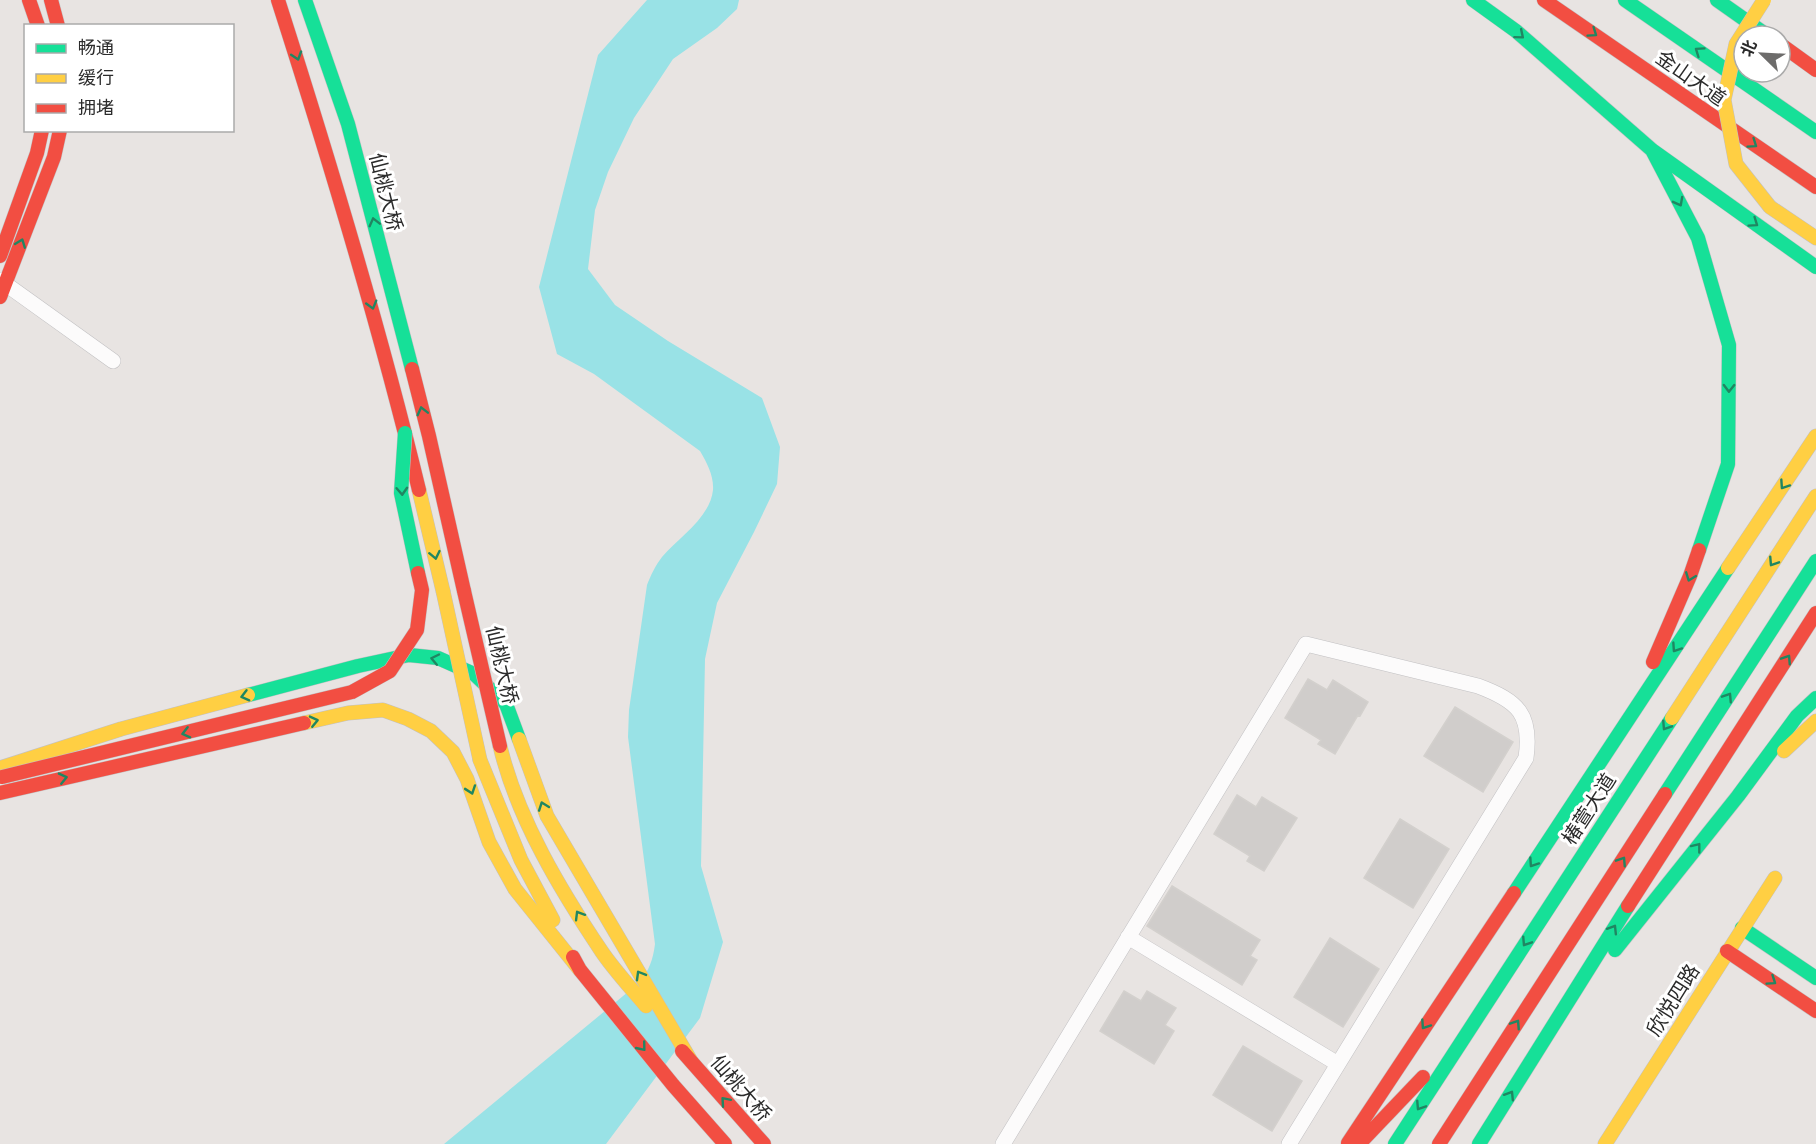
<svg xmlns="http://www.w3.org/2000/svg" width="1816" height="1144" font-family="Cabin,'Noto Sans SC',sans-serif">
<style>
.water{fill:#99e2e6}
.building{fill:#d0cdcb;stroke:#d3d0cd;stroke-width:1.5}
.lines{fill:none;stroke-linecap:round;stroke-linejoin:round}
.street-casing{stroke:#c2c1c3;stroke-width:16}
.fast-casing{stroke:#c2c1c3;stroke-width:15}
.slow-casing{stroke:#c2c1c3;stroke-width:15}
.jam-casing{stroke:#c2c1c3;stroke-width:15}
.street{stroke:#fcfbfb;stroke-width:15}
.fast{stroke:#16e098;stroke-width:14}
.slow{stroke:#ffcf43;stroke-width:14}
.jam{stroke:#f24e42;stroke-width:14}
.fast-bridge-casing{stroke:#c2c1c3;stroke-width:15;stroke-linecap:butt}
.slow-bridge-casing{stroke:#c2c1c3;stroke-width:15;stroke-linecap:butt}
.jam-bridge-casing{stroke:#c2c1c3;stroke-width:15;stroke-linecap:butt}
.fast-bridge{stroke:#16e098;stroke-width:14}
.slow-bridge{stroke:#ffcf43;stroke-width:14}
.jam-bridge{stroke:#f24e42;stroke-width:14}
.oneway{stroke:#208662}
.labels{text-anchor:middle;stroke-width:6;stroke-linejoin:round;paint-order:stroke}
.street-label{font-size:20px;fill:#2b2b2b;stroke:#fff}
</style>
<rect width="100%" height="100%" fill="#e8e4e2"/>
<path class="water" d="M 647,0 L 739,0 L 737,9 L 717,28 L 673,59 L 634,118 L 608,172 L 595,210 L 588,269 L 615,305 L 668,341 L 762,398 L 780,447 L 777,484 L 754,532 L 717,603 L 705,659 L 701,866 L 723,942 L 700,1018 L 606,1144 L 444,1144 L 640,982 C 649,970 653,960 655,944 L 628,737 L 629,710 L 647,585 C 651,575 655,566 662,557 C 679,537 710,518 713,490 C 714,476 707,463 700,451 L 594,374 L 557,354 L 539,287 L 598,55 Z"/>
<path class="building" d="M 1308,679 L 1327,690 L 1333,680 L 1368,702 L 1360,716 L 1358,715 L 1335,754 L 1318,744 L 1321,740 L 1285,718 Z
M 1455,707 L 1513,742 L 1483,792 L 1424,756 Z
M 1237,795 L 1256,807 L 1262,797 L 1297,818 L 1264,871 L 1247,861 L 1250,856 L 1214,834 Z
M 1400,819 L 1449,849 L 1413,908 L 1364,878 Z
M 1172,886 L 1260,940 L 1250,956 L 1257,960 L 1242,985 L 1147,926 Z
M 1330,938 L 1379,969 L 1343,1027 L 1294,997 Z
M 1124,991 L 1141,1001 L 1147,991 L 1176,1008 L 1165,1025 L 1174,1031 L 1154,1064 L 1100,1031 Z
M 1243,1046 L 1302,1081 L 1272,1131 L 1213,1095 Z"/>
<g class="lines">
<defs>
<path id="street" d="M 0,280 L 113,361
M 1128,937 L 1338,1064
M 1003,1144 L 1306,644 L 1478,686 C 1518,701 1532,714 1526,758 L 1289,1144"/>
<path id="fast" d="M 305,0 L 348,124 L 412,369
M 1473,0 L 1516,31 L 1652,150 L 1816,267
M 1625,0 L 1816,132
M 1717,0 L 1768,36
M 1652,150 L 1698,238 L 1729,345 L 1728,464 L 1699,550
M 248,695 L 358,666 L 409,655 L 438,658 L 474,674 L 506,704 L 519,739
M 1665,794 L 1816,561
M 1514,893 L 1728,568
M 1742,928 L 1816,978
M 1615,950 L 1738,796 L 1797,716 L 1816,698
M 1395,1144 L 1672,718
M 1479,1144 L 1628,906"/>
<path id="slow" d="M 1770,207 L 1816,238
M 419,490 L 443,591
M 1728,568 L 1816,436
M 1672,718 L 1816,496
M 304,723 L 348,713 L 383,710 L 408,719 L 431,731 L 453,752 L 467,779 L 489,842 L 515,889 L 580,970
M 519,739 L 547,816 L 691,1061
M 500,746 C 517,818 561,891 602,952 C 615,971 631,988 646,1006
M 1784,751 L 1816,721
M 480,760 L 521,860 L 553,920
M 0,768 L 121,729 L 248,695
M 1605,1144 L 1775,878"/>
<path id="jam" d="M 29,0 L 38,26
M 51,0 L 58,26
M 278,0 C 330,162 379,324 419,490
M 1544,0 L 1816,187
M 1780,44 L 1816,70
M 0,256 L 37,153 L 42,130
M 0,297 L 54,157 L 60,130
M 412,369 L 429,436 L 464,591
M 1653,662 L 1690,576 L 1699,550
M 0,793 L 304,723
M 1628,906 L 1816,613
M 1727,951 L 1816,1011
M 573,957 L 580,970 L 673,1085 L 725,1144
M 682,1051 L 764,1144
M 1348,1143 L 1514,893
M 1359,1144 L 1423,1077
M 1439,1144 L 1665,794"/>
</defs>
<use href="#street" class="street-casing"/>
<use href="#fast" class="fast-casing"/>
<use href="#slow" class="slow-casing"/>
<use href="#jam" class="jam-casing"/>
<use href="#street" class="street"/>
<use href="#fast" class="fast"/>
<use href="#slow" class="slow"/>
<use href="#jam" class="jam"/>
<defs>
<path id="fast-bridge" d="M 405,433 L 401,493 L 418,573"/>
<path id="slow-bridge" d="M 1764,0 L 1736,44 L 1724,100 L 1736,164 L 1770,207
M 443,591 L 480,760"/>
<path id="jam-bridge" d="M 464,591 L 500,746
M 2,777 L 352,692 L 390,671 L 417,630 L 422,590 L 418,573"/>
</defs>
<use href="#fast-bridge" class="fast-bridge-casing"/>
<use href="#slow-bridge" class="slow-bridge-casing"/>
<use href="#jam-bridge" class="jam-bridge-casing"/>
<use href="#fast-bridge" class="fast-bridge"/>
<use href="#slow-bridge" class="slow-bridge"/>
<use href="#jam-bridge" class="jam-bridge"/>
</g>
<defs><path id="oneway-chevron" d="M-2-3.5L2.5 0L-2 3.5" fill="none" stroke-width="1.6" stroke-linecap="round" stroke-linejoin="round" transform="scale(1.5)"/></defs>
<g class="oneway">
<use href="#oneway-chevron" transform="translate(1593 33) rotate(35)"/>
<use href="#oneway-chevron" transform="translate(1520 35) rotate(40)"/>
<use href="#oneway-chevron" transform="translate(1699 51) rotate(-145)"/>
<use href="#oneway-chevron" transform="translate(297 56) rotate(72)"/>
<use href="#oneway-chevron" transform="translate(1753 144) rotate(35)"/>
<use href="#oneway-chevron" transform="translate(1679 202) rotate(62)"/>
<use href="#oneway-chevron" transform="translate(374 222) rotate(-104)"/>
<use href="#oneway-chevron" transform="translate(1754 223) rotate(35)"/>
<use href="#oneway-chevron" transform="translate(21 243) rotate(-69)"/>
<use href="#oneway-chevron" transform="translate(372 305) rotate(74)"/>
<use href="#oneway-chevron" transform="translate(1729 388) rotate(91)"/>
<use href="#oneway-chevron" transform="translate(422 411) rotate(-104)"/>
<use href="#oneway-chevron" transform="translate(1784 485) rotate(124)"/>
<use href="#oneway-chevron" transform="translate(402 491) rotate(87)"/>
<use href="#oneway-chevron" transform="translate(435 555) rotate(78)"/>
<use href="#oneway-chevron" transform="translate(1773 562) rotate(123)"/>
<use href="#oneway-chevron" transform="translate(1690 577) rotate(111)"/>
<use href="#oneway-chevron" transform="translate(1676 648) rotate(124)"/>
<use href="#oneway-chevron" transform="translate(435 659) rotate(-168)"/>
<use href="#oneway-chevron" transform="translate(1787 659) rotate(-57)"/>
<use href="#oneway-chevron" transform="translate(245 696) rotate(165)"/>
<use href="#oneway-chevron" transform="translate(1728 697) rotate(-57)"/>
<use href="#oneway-chevron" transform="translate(314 721) rotate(-13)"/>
<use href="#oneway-chevron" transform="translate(1666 726) rotate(123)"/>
<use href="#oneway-chevron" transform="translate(186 733) rotate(166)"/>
<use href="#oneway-chevron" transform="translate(63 778) rotate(-13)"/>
<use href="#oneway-chevron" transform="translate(471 790) rotate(71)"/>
<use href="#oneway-chevron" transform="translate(543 806) rotate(-110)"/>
<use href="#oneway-chevron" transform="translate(1697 847) rotate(-52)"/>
<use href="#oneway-chevron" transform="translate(1622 861) rotate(-57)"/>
<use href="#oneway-chevron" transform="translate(1533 863) rotate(124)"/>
<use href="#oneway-chevron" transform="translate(579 915) rotate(-121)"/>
<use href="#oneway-chevron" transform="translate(1613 929) rotate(-58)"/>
<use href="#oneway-chevron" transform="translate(1526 942) rotate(123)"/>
<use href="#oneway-chevron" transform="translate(640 975) rotate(-120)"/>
<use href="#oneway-chevron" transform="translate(1772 981) rotate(34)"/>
<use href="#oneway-chevron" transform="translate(1516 1024) rotate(-57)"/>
<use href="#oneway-chevron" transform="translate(1425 1025) rotate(124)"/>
<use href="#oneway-chevron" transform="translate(642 1047) rotate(51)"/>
<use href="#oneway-chevron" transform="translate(1510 1095) rotate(-58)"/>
<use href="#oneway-chevron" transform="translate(725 1101) rotate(-131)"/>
<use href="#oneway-chevron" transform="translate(1420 1106) rotate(123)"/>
</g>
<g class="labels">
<g class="street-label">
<text transform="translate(1691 78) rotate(35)" y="7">金山大道</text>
<text transform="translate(386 192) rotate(76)" y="7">仙桃大桥</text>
<text transform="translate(502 665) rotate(77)" y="7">仙桃大桥</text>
<text transform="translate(1589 809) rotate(-57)" y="7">椿萱大道</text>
<text transform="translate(1673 1000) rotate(-58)" y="7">欣悦四路</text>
<text transform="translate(741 1088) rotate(49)" y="7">仙桃大桥</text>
</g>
</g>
<rect x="24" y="24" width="210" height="108" fill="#ffffff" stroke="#aaaaaa" stroke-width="1.5"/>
<rect x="36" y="44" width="30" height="9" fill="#16e098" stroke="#aaaaaa" stroke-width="1.5"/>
<text x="78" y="54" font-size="18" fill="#2b2b2b">畅通</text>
<rect x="36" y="74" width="30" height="9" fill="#ffcf43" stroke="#aaaaaa" stroke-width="1.5"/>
<text x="78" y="84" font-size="18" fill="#2b2b2b">缓行</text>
<rect x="36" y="104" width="30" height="9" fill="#f24e42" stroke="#aaaaaa" stroke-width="1.5"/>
<text x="78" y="114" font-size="18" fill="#2b2b2b">拥堵</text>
<g transform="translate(1762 54) rotate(294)"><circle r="28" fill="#ffffff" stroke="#aaaaaa" stroke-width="1.5"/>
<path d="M0-4.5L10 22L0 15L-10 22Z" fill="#6d6c6b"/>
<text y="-9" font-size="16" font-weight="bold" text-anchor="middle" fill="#2b2b2b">北</text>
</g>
</svg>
